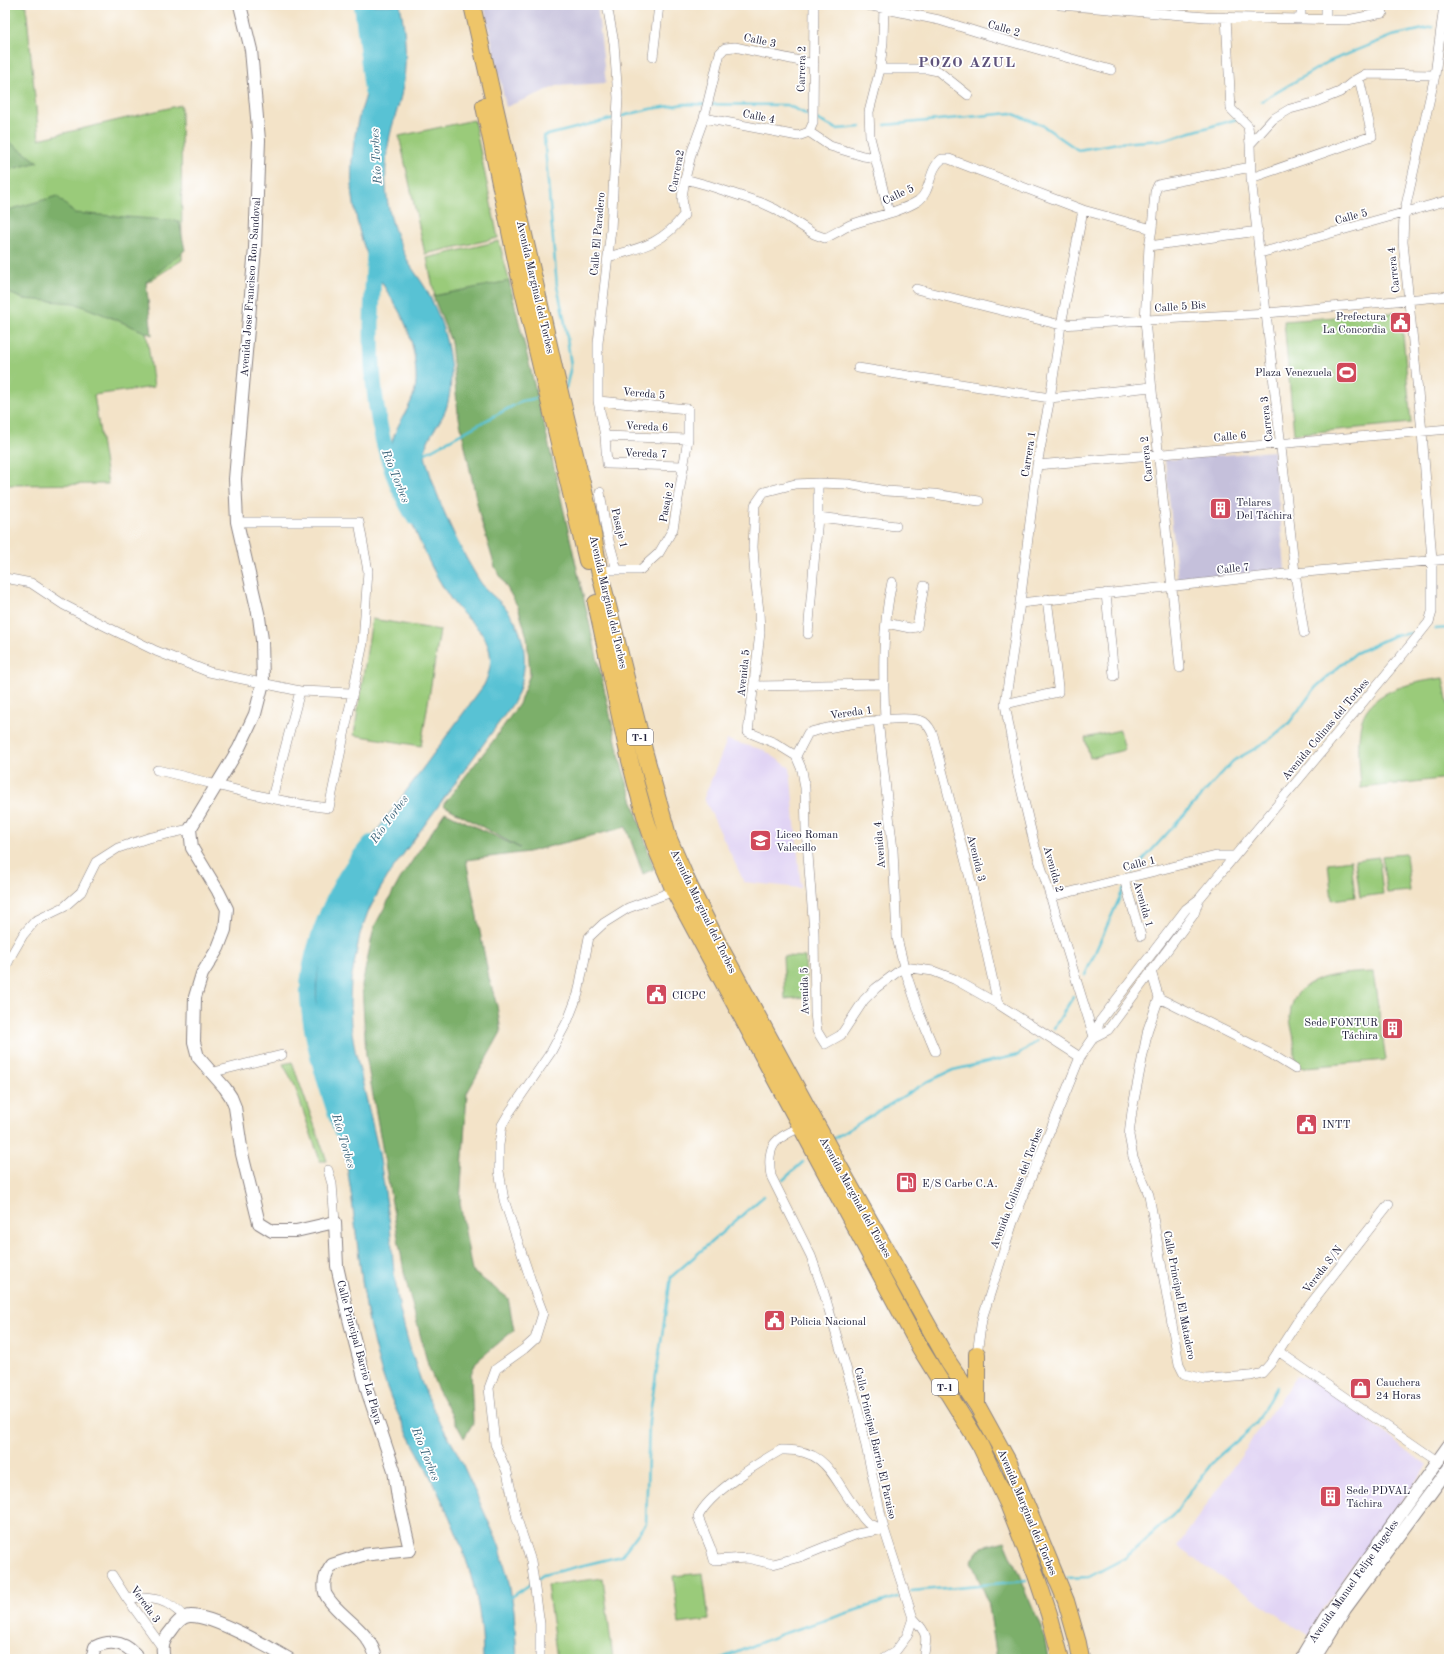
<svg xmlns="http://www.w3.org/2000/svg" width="1454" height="1664" font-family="'Old Standard TT',serif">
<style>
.built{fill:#e1d4f4}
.industrial{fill:#c5c0db}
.green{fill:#9acb7a;stroke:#5e765a}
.forest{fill:#7baf6a;stroke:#4e6852}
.water{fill:#58c2d4;stroke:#3d7288}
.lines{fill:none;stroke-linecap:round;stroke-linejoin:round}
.stream{stroke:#58c2d4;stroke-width:2.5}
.river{stroke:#58c2d4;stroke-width:16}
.minor-casing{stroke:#8a8282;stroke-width:10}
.tertiary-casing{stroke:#8a8282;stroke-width:14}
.trunk-casing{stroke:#8a8282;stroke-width:18}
.minor{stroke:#fff;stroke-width:9}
.tertiary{stroke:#fff;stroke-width:12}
.trunk{stroke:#eec569;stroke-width:16}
.labels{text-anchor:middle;stroke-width:3.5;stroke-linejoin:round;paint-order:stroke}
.shield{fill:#fff;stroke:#646476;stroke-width:1}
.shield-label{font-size:10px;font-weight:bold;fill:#22223b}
.street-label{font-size:11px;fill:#22223b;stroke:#fff}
.poi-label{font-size:11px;fill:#22223b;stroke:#fff;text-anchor:start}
.water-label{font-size:12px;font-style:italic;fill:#386278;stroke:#fff}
.district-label{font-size:15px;font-weight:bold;letter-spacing:1px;fill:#5e527b;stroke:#fff}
</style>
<rect width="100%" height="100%" fill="#fff"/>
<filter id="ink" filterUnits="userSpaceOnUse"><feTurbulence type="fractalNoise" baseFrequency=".025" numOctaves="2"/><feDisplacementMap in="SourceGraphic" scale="8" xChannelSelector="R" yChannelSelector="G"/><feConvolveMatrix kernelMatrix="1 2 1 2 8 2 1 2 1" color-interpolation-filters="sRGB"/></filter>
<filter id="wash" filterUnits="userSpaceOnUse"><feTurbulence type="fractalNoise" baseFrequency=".012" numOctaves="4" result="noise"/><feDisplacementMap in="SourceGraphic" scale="16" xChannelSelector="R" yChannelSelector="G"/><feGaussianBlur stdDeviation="0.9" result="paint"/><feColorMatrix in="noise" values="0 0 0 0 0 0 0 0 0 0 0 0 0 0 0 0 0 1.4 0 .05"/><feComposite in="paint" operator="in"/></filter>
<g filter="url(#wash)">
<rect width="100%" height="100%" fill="#f3e3c8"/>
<path class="built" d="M 727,740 L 764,750 L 790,768 L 801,888 L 744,882 L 704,798 Z
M 1297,1375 L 1325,1386 L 1427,1466 L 1321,1611 L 1309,1636 L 1177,1547 Z"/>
<path class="industrial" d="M 484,5 L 597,5 L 606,83 L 557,86 L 506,107 Z
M 1274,451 L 1285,569 L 1178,581 L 1165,460 Z"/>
<path class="green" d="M 5,5 L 26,5 L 39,139 L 181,105 L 182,260 L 140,287 L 154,387 L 94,395 L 108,484 L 5,485 Z
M 474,120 L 498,238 L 425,254 L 399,136 Z
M 499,241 L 510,284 L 436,302 L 427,258 Z
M 1401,312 L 1411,423 L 1294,434 L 1284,321 Z
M 372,619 L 440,630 L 421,746 L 354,735 Z
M 1443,678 L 1449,709 L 1449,778 L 1361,788 C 1360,767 1356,741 1362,720 C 1371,689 1416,682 1443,678 Z
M 1120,730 L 1125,750 L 1090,758 L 1085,738 Z
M 1406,854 L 1410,891 L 1387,893 L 1382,856 Z
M 1379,857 L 1383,894 L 1360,897 L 1355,860 Z
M 1351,860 L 1355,897 L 1332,900 L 1328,863 Z
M 783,956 L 805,957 L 806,997 L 785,999 Z
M 1373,972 L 1386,1060 L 1295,1068 C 1295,1059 1295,1049 1294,1040 C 1293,1032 1290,1024 1290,1016 C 1293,973 1341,974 1373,972 Z
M 292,1062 L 327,1161 L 320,1161 L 294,1084 L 283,1064 Z
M 703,1573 L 709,1620 L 679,1624 L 673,1576 Z
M 603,1578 L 613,1659 L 557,1659 L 547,1585 Z"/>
<path class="forest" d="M 5,139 L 38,162 L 5,171 Z
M 57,196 L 74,213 L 179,221 L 185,250 L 146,282 L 152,335 L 112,318 L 74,303 L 23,299 L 5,291 L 5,211 Z
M 509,281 L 548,441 L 621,763 L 654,869 L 643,874 L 626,827 L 528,852 L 466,860 L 489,978 L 497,1006 L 501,1032 L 467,1093 L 460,1203 L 472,1271 L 508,1298 L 514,1330 L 476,1362 L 471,1374 L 473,1423 L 464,1438 L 437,1388 L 428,1365 L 405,1277 L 366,1056 L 362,985 L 374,927 L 400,879 L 445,812 L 520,848 L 443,805 L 493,741 L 519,704 L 530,674 L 527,637 L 518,607 L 495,567 L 480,517 L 458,413 L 451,342 L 433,296 Z
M 1005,1541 L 1044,1634 L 1048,1659 L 997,1659 L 988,1601 L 971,1561 L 982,1547 Z"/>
<path class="water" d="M 365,5 L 400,5 C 406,32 407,60 403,87 C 400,101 396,114 392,127 C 386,150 384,174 387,198 C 390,221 399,244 410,265 C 417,276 425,285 430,297 C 442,320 449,345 451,372 C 451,385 450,397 446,409 C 440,426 421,441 426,460 C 438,502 456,543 479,580 C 486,591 496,598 505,607 C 528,634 530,670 514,702 L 391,871 L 379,891 L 368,912 L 360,934 L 351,980 L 350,1003 L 351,1026 L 355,1050 L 379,1153 L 390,1225 L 394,1273 L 400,1311 L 410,1348 L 422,1384 L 438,1419 L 458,1454 L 499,1545 L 508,1578 L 514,1610 L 517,1659 L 483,1659 C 483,1590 458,1531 427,1470 C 415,1446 401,1423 391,1398 C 360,1322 360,1241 346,1161 C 335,1098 311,1043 317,978 C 321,932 339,890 362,851 L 484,685 C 490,672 493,659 488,646 C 482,627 463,617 452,601 C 430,569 414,531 402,495 C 398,484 394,474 392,463 C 385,425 419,410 416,374 C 415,352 410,330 399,311 C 390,295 379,280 371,263 C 362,245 357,224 354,204 C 349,176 352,148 358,120 C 362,107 367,95 369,81 C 373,56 371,30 365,5 Z"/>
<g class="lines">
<path class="stream" d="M 1262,101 L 1328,62 L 1392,36 L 1433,27
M 816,119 L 837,129 L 861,127
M 885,125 L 1011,113 L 1042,125 L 1078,150 L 1118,143 L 1163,140 L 1237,119
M 566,388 L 571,366 L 565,323 L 557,286 L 544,136 L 650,109 L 685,104 L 787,105 L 812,117
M 422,455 L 522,401 L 543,397
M 1435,629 L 1449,628
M 1132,872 L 1233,761 L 1265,743 L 1289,723 L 1316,687 L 1341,665 L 1356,653 L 1393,636 L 1412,633
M 1085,975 L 1124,888
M 1054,1028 L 1073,997
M 833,1139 L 925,1083 L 953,1070 L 1018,1055 L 1037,1041
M 783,1180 L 803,1162
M 1067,1578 L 1089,1577 L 1125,1558 L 1173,1515 L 1212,1463 L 1256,1424 L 1276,1387
M 536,1580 L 543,1575 L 621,1556 L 646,1523 L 649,1420 L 671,1277 L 764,1196
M 911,1591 L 1026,1581
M 510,1598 L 532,1583
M 720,1659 L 782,1634 L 897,1597"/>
<path class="river" d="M 362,5 L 372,91
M 375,246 C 369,337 365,436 414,517
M 341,1130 C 327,1087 311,1043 308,997 C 306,963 325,915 341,885 C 349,870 360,856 371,843"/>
</g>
</g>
<g filter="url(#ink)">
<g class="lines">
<defs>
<path id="minor" d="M 607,5 L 614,43 L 618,98 L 611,229 L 598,343 L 598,401 L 605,436 L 607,464 L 684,466
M 867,5 L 939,20 L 984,34 L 1111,70
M 884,5 L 883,42 L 880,69 L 869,112 L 870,137 L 889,213
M 1060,5 L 1206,17 L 1347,20 L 1383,13
M 1326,5 L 1326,19
M 1226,17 L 1231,109 L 1248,126 L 1250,144
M 1301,18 L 1301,5
M 653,57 L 659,5
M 880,69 L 928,69 L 938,71 L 968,95
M 704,118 L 798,136 L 809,132
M 809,132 L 813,123 L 814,5
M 809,132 L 830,146 L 863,156 L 876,158
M 1251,178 L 1372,136 L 1359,78
M 685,179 L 707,185 L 762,203 L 775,209 L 814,234 L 825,238 C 834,234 842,229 850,225 C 871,217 899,213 918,201 C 932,191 928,169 942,159 L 949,159 L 1083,210 L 1152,229
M 1083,210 L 1061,325 L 1050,398 L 1037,465 L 1020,603 L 1005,704 L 1018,776 L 1035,847 L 1094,1037
M 1149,246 L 1258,231
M 1260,253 L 1449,200
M 608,257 C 640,248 663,244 684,215 L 682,197 L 685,179 L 692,151 L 704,118 L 720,53 L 725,48 L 735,47 L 814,64
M 916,289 L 1061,325 L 1267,313 L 1449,296
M 858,368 L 1050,398 L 1151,387
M 598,401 L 688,409 L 688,439 L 673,529 L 659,553 L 640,570 L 599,570
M 605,436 L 688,439
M 1037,465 L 1449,429
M 600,492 L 606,530 L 617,570
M 979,501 L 934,494 L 886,491 L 848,484 L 818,483 L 795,484 L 764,492 L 755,505 L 753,547 L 755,577 L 759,611 L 760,633 L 748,732 L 775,743 L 796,756 L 802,770 L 805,788 L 806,829 L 814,932 L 815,1013 L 817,1031 L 825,1044 L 841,1035 L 864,1000 L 876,988 L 904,967 L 933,971 L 954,979 L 998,1004 L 1080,1057
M 818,517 L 896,526
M 5,578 L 31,583 L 64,605 L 99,623 L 156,651 L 209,672 L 300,691 L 352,693
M 1106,593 L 1114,676
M 1020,603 L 1295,573 L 1449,559
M 886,623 L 910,628 L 917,627 L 924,586
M 1304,633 L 1295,573 L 1251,178 L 1250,144 L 1273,119 L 1290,109 L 1313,103 L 1340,92 L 1355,80 L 1366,74 L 1435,75
M 808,634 L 818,517 L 818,483
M 1180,668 L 1145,321 L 1149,246 L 1152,229 L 1155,192 L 1158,185 L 1251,167
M 754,686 L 883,684
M 1005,704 L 1058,692 L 1058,687 L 1047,599
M 885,719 C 883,674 882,627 892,582
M 878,720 L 893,850 L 897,938 L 904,967 L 920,1015 L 935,1051
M 796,756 L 808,733 C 827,727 909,712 924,722 C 928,725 931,730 933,735 L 971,882 L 998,1004
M 157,770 C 214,783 271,802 329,808 L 363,643 L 368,571 L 359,522 L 237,522
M 272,798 L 300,691
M 1124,879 L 1141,936
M 1050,897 L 1216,856 L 1235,856
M 5,969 L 12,954 L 23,935 L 35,921 L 64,907 L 81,892 L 96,862 L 118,848 L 148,838 L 190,829
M 1151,971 L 1159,998
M 1159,998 L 1148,1029 L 1132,1111 L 1129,1135 L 1133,1157 L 1149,1195 L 1179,1364 L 1184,1374 L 1205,1379 L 1251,1376 L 1262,1373 L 1270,1364 L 1301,1316 L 1389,1204
M 1159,998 L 1271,1054 L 1295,1069
M 1094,1037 L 1108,1030 L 1194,914 L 1199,899
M 210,1073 L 282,1055
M 801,1127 C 774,1139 766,1145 771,1176 L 811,1256 L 824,1293 L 857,1405 L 884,1529 L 913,1618 L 907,1636 L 895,1652 L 883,1659
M 328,1170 L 332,1184 L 335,1222
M 1278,1351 L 1437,1461
M 977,1354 L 982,1319 L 1013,1222 L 1080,1057 L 1094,1037 L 1100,1021 L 1186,909 L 1199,899 L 1413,642 L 1429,622 L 1432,612 L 1432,560 L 1422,432 L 1403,242 L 1404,214 L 1435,75 L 1444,5
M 781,1450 C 829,1448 832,1479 857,1510 C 860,1514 864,1521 869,1524 C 873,1526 879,1527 884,1529 L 857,1534 L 800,1557 L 773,1564 L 747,1558 L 714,1560 L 711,1549 L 698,1517 C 709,1493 758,1463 781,1450 Z
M 112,1575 L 126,1597 L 162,1647
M 126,1597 C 152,1598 166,1597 184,1617
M 913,1618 C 929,1635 927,1637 923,1659
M 540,1659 L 540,1624 L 531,1561 L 517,1519 L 507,1472 L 495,1444 L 489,1388 L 496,1369 L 524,1349 L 535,1339 L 543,1313 L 531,1281 L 504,1200 L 499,1171 L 499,1145 L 502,1125 L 509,1113 L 551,1052 L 568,1020 L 578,994 L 589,937 L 604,923 L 628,908 L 674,891"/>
<path id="tertiary" d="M 240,5 L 251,50 L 259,140 L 255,248 L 235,479 L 237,522 L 259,617 L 262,640 L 263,683 L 255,714 L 239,748 L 190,829 L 192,848 L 218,891 L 227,909 L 225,930 L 218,948 L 202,974 L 195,997 L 194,1042 L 198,1057 L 225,1088 L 231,1097 L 235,1107 L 242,1154 L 259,1223 L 272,1231 L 296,1231 L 335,1222 L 337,1266 L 348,1315 L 368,1393 L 394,1470 L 398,1498 L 410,1550 L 362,1555 L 332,1565 C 329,1569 326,1575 325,1579 C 324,1583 324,1592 326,1595 C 337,1616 372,1631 376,1659
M 92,1659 L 95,1647 C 113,1638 128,1644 139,1659
M 164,1659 C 161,1647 163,1640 171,1631 C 175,1625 182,1616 190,1616 C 212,1615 269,1647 289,1659
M 1301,1659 L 1325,1619 L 1449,1445
M 1314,1659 L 1345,1609 L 1449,1468"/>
<path id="trunk" d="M 472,5 L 556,376 L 590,516 L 599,570 L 645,754 L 669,839 L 689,885 L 720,947 L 839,1166 L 949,1363 L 977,1405 L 1009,1463 L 1066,1601 L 1078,1643 L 1081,1659
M 484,106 L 518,270 L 587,561
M 596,603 C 614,682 627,767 654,843 C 660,859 668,875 674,891 L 920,1348 L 980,1445 L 1008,1504 L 1036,1575 L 1049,1614 L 1061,1659
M 977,1354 L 977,1405"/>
</defs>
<use href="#minor" class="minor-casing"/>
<use href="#tertiary" class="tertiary-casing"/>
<use href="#trunk" class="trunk-casing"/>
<use href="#minor" class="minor"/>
<use href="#tertiary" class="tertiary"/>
<use href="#trunk" class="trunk"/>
</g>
</g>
<defs>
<symbol id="civic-square" viewBox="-11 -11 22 22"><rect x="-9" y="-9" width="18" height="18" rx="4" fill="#d1495b" stroke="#fff"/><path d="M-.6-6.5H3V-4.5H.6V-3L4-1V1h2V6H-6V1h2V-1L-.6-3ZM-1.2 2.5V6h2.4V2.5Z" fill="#fff"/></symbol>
<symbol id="stadium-square" viewBox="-11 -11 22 22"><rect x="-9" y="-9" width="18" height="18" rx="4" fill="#d1495b" stroke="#fff"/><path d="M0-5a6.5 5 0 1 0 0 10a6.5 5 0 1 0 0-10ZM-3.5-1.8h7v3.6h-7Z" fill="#fff"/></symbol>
<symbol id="building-square" viewBox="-11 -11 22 22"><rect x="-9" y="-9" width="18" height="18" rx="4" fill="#d1495b" stroke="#fff"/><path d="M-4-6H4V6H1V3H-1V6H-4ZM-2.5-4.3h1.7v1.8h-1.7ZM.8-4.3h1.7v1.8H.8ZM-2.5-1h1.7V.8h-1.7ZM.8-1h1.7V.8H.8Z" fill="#fff"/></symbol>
<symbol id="school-square" viewBox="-11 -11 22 22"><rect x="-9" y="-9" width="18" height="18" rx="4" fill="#d1495b" stroke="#fff"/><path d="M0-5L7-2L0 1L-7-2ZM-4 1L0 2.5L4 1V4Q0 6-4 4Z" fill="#fff"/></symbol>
<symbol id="fuel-square" viewBox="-11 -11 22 22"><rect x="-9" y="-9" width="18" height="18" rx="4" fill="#d1495b" stroke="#fff"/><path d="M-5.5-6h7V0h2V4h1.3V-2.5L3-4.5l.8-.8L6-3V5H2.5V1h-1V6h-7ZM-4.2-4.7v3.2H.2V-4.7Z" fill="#fff"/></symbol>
<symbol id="shop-square" viewBox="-11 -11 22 22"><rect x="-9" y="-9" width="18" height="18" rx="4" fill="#d1495b" stroke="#fff"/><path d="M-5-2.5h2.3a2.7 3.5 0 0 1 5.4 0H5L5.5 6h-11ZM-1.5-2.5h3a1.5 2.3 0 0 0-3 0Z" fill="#fff"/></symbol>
</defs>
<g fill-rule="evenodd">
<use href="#civic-square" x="1388" y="310" width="25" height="25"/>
<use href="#stadium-square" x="1334" y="360" width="25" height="25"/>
<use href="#building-square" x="1208" y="496" width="25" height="25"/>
<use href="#school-square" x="748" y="828" width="25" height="25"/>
<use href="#civic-square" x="644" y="982" width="25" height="25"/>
<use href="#building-square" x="1380" y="1016" width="25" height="25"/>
<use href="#civic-square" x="1294" y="1112" width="25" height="25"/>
<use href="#fuel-square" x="894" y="1170" width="25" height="25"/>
<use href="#civic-square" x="762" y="1308" width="25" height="25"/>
<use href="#shop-square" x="1348" y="1376" width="25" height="25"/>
<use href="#building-square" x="1318" y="1484" width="25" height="25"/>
</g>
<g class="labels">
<g class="shield">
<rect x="627" y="729" width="26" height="16" rx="3"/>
<rect x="932" y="1379" width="26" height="16" rx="3"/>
</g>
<g class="shield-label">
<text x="640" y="741">T-1</text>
<text x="945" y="1391">T-1</text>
</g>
<g class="street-label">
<text transform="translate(1004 28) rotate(16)" y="4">Calle 2</text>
<text transform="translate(760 40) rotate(12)" y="4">Calle 3</text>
<text transform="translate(801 69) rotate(-89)" y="4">Carrera 2</text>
<text transform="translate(759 116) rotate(11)" y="4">Calle 4</text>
<text transform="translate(676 171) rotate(-79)" y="4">Carrera2</text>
<text transform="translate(898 194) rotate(-25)" y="4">Calle 5</text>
<text transform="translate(1351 216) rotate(-15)" y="4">Calle 5</text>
<text transform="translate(597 234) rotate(-85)" y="4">Calle El Paradero</text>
<text transform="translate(1393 270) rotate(-96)" y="4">Carrera 4</text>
<text transform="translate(250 287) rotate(-86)" y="4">Avenida Jose Francisco Ron Sandoval</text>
<text transform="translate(536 287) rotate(77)" y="4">Avenida Marginal del Torbes</text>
<text transform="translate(1180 306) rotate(-4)" y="4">Calle 5 Bis</text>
<text transform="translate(644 393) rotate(5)" y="4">Vereda 5</text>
<text transform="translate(1266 419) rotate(-96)" y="4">Carrera 3</text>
<text transform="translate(647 426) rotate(2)" y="4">Vereda 6</text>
<text transform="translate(1230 436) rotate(-5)" y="4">Calle 6</text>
<text transform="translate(646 453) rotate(2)" y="4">Vereda 7</text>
<text transform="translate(1028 454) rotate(-81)" y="4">Carrera 1</text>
<text transform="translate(1146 459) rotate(-96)" y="4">Carrera 2</text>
<text transform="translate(666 502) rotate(-80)" y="4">Pasaje 2</text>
<text transform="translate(620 528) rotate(77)" y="4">Pasaje 1</text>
<text transform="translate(1233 568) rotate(-6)" y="4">Calle 7</text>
<text transform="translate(609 602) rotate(77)" y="4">Avenida Marginal del Torbes</text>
<text transform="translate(743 673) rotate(-84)" y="4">Avenida 5</text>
<text transform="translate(851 712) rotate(-8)" y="4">Vereda 1</text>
<text transform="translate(1325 729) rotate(-50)" y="4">Avenida Colinas del Torbes</text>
<text transform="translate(879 845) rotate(-95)" y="4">Avenida 4</text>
<text transform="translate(977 858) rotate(76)" y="4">Avenida 3</text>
<text transform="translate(1139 863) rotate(-14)" y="4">Calle 1</text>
<text transform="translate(1054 869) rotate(74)" y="4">Avenida 2</text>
<text transform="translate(1144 904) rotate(74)" y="4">Avenida 1</text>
<text transform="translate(704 911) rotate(64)" y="4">Avenida Marginal del Torbes</text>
<text transform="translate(804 991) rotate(-91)" y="4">Avenida 5</text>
<text transform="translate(1016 1188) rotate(-69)" y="4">Avenida Colinas del Torbes</text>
<text transform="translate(856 1197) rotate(61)" y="4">Avenida Marginal del Torbes</text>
<text transform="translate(1322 1269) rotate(-52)" y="4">Vereda S/N</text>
<text transform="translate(1180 1295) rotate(79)" y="4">Calle Principal El Matadero</text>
<text transform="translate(360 1352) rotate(75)" y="4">Calle Principal Barrio La Playa</text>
<text transform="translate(876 1443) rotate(77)" y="4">Calle Principal Barrio El Paraiso</text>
<text transform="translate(1028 1512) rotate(67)" y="4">Avenida Marginal del Torbes</text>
<text transform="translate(1353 1581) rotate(-55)" y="4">Avenida Manuel Felipe Rugeles</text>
<text transform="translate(146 1604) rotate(54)" y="4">Vereda 3</text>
</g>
<g class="poi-label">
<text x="1386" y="320" text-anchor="end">Prefectura<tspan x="1386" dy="13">La Concordia</tspan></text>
<text x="1332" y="376" text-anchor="end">Plaza Venezuela</text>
<text x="1236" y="506">Telares<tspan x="1236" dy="13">Del Táchira</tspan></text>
<text x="776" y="838">Liceo Roman<tspan x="776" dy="13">Valecillo</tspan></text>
<text x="672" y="999">CICPC</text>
<text x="1378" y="1026" text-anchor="end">Sede FONTUR<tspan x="1378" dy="13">Táchira</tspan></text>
<text x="1322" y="1128">INTT</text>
<text x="922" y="1187">E/S Carbe C.A.</text>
<text x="790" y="1325">Policia Nacional</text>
<text x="1376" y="1386">Cauchera<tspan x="1376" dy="13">24 Horas</tspan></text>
<text x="1346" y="1494">Sede PDVAL<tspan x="1346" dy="13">Táchira</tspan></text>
</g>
<g class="water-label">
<text transform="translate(376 156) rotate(-93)" y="4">Río Torbes</text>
<text transform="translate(396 476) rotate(68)" y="4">Río Torbes</text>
<text transform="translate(389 819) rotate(-54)" y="4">Río Torbes</text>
<text transform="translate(344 1141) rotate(73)" y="4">Río Torbes</text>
<text transform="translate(426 1454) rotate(68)" y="4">Río Torbes</text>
</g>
<g class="district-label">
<text x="967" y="67">POZO AZUL</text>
</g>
</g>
<rect width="1454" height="1664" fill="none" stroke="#fff" stroke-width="20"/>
</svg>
